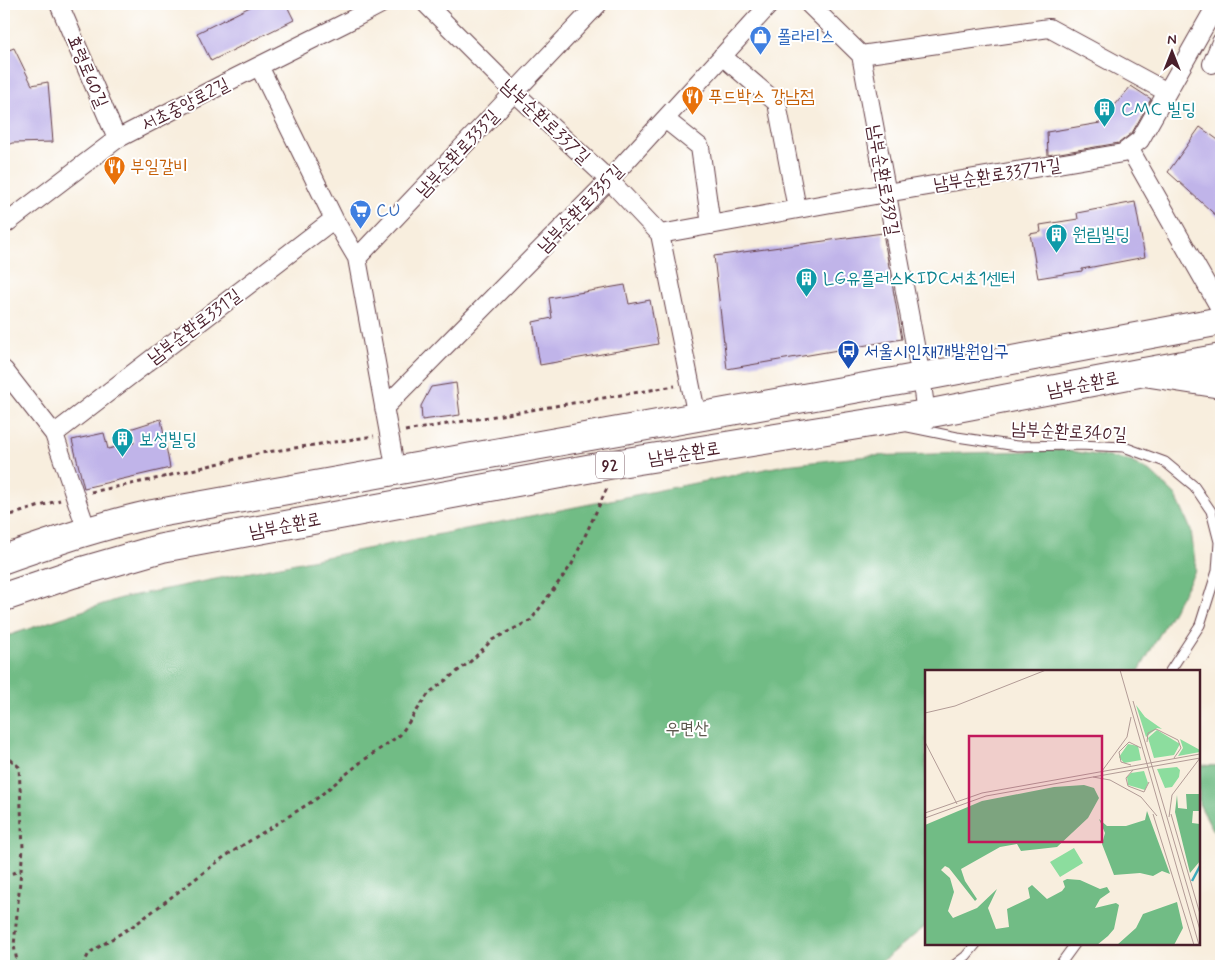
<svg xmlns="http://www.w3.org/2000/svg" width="1225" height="970" font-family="Mynerve,'Poor Story',sans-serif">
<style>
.forest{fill:#71bc85;stroke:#5e6e58}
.building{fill:#c0b4e9}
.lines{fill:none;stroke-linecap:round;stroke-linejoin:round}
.lane-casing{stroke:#643e46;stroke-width:11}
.street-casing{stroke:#643e46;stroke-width:20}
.primary-casing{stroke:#643e46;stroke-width:30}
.highway-casing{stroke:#643e46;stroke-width:30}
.path{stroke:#643e46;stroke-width:3;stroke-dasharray:4 4;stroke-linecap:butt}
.lane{stroke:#fff;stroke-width:9}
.street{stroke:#fff;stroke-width:18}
.primary{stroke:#fff;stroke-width:28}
.highway{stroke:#fff;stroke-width:28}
.labels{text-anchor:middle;stroke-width:4;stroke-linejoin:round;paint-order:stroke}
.shield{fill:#fff;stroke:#80626b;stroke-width:1}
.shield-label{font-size:16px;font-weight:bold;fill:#4a1f2b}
.shop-label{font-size:18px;fill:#366cbe;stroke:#fff;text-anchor:start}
.street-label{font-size:18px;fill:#4a1f2b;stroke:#fff}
.food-label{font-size:18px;fill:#c56008;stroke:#fff;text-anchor:start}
.culture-label{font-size:18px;fill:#0d838f;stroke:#fff;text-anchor:start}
.transit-label{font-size:18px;fill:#164399;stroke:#fff;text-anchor:start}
.park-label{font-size:18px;fill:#5e584e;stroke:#fff}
.inset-river{fill:none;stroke:#3daabc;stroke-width:2.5}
.inset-road{fill:none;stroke:#b29b96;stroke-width:1}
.view{fill:#c2185b;fill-opacity:0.15;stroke:#c2185b;stroke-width:2.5}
.inset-edge{fill:none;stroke:#4a1f2b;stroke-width:2.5}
</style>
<rect width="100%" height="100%" fill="#fff"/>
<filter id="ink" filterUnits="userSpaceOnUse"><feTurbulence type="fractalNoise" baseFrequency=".02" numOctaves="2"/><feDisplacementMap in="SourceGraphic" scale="10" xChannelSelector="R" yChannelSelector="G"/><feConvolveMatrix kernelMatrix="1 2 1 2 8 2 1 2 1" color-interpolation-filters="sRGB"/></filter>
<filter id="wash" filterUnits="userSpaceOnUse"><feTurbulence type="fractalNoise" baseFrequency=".0096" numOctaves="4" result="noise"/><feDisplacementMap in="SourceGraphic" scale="20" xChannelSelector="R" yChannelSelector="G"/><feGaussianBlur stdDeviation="1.12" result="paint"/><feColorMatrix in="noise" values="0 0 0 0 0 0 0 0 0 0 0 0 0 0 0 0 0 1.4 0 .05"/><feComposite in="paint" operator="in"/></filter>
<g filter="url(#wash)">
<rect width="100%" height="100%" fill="#f8eede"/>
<path class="forest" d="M 1064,450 L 1128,460 L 1152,473 L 1176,496 L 1191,530 L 1196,570 L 1139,671 L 926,671 L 926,926 L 876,966 L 4,966 L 4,637 L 121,598 L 785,465 L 868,456 Z
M 1199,765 L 1221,766 L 1221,844 L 1199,804 Z"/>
<g id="blocks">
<path class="building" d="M 256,4 L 286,4 L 294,20 L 211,61 L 197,33 Z
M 14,48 L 32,85 L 48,82 L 53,142 L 12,143 L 4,147 L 4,52 Z
M 1131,86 L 1151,99 L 1132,133 L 1119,143 L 1048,155 L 1047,132 L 1100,123 Z
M 1200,127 L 1221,142 L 1221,220 L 1168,172 Z
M 1135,202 L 1145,257 L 1082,269 L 1082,271 L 1038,278 L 1030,234 L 1041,232 L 1040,225 L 1078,219 L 1077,213 Z
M 883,233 L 902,339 L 727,369 L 714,256 Z
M 625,285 L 629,304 L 650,300 L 658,344 L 540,365 L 533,322 L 552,318 L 549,298 Z
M 456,383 L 460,415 L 422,420 L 421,406 L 431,387 Z
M 161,419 L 170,468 L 84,488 L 72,440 L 104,433 L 108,449 L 134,443 L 130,429 Z"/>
</g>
</g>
<g filter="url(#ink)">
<use href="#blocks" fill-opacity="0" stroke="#643e46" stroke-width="1"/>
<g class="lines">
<defs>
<path id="lane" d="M 908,427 L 957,437 L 1017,446 L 1079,445 L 1124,447 L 1165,462 L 1194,486 L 1211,511 L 1219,542 L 1217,571 L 1200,625 L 1170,671
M 953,966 L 966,956 L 976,944
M 1059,966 L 1075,944"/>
<path id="street" d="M 59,4 L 117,139
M 426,4 L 514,92 L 609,180 L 660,234 L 697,417
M 809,4 L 861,55 L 921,377 L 926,414
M 1221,42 L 1212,64 L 1221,42
M 861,55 L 1049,28 L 1167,92
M 722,56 L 777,103 L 797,209
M 259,66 L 334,219 L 357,258 L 396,472
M 665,119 L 700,147 L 711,225
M 1129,148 L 1221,310
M 4,225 L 117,139 L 237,77 L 345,23 L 381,4
M 660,234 L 886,193 L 1123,153 L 1140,140 L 1217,4
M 357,258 L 598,4
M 4,370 L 54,434 L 87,531
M 384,408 L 609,180 L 770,4
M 54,434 L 334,219"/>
<path id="primary" d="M 4,559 C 53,542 102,525 153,514 L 921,377 L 1221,321
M 4,597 L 72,574 L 162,548 L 614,464 L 926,414 L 1144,372 L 1221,358"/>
<path id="highway" d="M 1144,372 L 1221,384"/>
</defs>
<use href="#lane" class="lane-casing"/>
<use href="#street" class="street-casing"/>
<use href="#primary" class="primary-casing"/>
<use href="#highway" class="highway-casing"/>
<path class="path" d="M 405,431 L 675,386
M 91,492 L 151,480 L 261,453 L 374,436
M 4,517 L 60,500
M 4,754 L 19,767 L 23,848 L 14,946 L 18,966
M 4,875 L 21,871
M 83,966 L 89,953 L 136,924 L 224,857 L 316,799 L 361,762 L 400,735 L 429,693 L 471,661 L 492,640 L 531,620 L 572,564 L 608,486"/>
<use href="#lane" class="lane"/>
<use href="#street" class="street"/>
<use href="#primary" class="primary"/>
<use href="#highway" class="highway"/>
</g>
</g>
<defs>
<symbol id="shop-pin" viewBox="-11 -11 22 30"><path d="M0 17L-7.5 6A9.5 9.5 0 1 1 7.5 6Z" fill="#3f7fe0" stroke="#fff"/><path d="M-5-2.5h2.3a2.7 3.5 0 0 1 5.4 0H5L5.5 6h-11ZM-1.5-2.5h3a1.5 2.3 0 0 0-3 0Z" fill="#fff"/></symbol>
<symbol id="restaurant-pin" viewBox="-11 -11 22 30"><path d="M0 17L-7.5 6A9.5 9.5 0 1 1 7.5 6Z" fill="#e8710a" stroke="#fff"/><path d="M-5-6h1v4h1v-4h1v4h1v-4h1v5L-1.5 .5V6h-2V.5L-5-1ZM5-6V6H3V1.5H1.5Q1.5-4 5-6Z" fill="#fff"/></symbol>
<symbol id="building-pin" viewBox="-11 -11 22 30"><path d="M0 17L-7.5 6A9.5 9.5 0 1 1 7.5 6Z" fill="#0f9aa8" stroke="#fff"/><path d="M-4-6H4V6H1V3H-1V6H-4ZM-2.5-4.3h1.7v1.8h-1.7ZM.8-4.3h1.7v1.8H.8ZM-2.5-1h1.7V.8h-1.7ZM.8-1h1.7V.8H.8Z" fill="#fff"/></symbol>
<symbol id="supermarket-pin" viewBox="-11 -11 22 30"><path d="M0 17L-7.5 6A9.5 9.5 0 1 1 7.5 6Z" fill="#3f7fe0" stroke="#fff"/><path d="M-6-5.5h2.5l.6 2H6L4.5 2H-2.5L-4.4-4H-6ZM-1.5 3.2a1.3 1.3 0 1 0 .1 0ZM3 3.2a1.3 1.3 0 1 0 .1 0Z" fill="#fff"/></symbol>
<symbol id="bus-pin" viewBox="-11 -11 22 30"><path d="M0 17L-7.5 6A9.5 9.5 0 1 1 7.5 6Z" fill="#1a4fb4" stroke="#fff"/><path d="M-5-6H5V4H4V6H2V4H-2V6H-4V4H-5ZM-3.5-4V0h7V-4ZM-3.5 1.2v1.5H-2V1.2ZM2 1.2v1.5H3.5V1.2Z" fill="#fff"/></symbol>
</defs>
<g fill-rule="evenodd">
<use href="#shop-pin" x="748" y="24" width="25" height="34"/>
<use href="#restaurant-pin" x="680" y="84" width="25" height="34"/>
<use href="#building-pin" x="1092" y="96" width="25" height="34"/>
<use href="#restaurant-pin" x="102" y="154" width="25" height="34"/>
<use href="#supermarket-pin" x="348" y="198" width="25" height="34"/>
<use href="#building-pin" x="1044" y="222" width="25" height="34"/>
<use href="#building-pin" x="794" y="266" width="25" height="34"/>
<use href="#bus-pin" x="836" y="338" width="25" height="34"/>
<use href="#building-pin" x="110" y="426" width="25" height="34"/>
</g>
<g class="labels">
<rect class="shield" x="596" y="451.5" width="28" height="27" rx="4"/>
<g class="shield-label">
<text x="610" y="471">92</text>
</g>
<g class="shop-label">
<text x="777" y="42">폴라리스</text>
<text x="376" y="216">CU</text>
</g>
<g class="street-label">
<text transform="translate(88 71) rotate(67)" y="6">효령로60길</text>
<text transform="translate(185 104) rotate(-27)" y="6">서초중앙로2길</text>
<text transform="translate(546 121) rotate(43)" y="6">남부순환로337길</text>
<text transform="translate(457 153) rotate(-47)" y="6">남부순환로333길</text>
<text transform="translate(997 174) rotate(-9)" y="6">남부순환로337가길</text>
<text transform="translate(884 180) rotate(80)" y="6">남부순환로339길</text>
<text transform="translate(580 208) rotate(-46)" y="6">남부순환로335길</text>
<text transform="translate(194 326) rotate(-37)" y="6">남부순환로331길</text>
<text transform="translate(1083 384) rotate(-11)" y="6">남부순환로</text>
<text transform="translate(1069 431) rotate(3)" y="6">남부순환로340길</text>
<text transform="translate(684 453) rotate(-9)" y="6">남부순환로</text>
<text transform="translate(285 525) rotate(-11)" y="6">남부순환로</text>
</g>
<g class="food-label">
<text x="708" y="102">푸드박스 강남점</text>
<text x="130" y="172">부일갈비</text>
</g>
<g class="culture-label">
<text x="1121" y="115">CMC 빌딩</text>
<text x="1072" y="240">원림빌딩</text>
<text x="823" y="284">LG유플러스KIDC서초1센터</text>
<text x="139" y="445">보성빌딩</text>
</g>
<g class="transit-label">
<text x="864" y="357">서울시인재개발원입구</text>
</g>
<g class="park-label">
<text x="687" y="734">우면산</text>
</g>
</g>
<g transform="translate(925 670)">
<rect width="275" height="275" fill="#f8eede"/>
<path d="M 211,35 L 220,47 L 237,59 L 232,58 L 221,67 ZM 232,60 L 255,74 L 249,85 L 229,88 L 223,68 ZM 255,69 L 275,80 L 275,82 L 253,86 L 258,78 ZM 203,74 L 213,76 L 216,90 L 199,93 L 194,87 ZM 252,97 L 255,100 L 254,107 L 247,117 L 240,118 L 232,99 ZM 219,101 L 223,113 L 220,120 L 203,115 L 202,107 L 206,103 ZM 149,178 L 158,193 L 135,207 L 125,192 Z" fill="#8cdd9e"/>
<path d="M 159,115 L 169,118 L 174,128 L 163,148 L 132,177 L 96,181 L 92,174 L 75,177 L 36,199 L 40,211 L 52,229 L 50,231 L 24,198 L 20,196 L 16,200 L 25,208 L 29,222 L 23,241 L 28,248 L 52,238 L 72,219 L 63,238 L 71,259 L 84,257 L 82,239 L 105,228 L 103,218 L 107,215 L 122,229 L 137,221 L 140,217 L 138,211 L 142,209 L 155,210 L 175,219 L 182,217 L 185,222 L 175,229 L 170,238 L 191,233 L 194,235 L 189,259 L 183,266 L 172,275 L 0,275 L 0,155 L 57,131 L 129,117 ZM 261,124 L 275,124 L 275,149 L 274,141 L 268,141 L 267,153 L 275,154 L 275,191 L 265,203 L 250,142 L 252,125 L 253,138 L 262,139 ZM 222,141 L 245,204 L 237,201 L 228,206 L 215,203 L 189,205 L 177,174 L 180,163 L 174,149 L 182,156 L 201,156 L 220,150 ZM 252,232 L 258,258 L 249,275 L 192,275 L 211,258 L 218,244 Z" fill="#71bc85"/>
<path class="inset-river" d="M 267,211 L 275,196"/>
<path class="inset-road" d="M 195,0 L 274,275M 208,31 L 275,260M 0,43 L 30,36 L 121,0M 0,72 L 32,134M 222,72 L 223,63 L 231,59 L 253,70 L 256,78 L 249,88M 206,95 L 196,92 L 194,82 L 204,72 L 216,78M 208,100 L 201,108 L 203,116 L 219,122 L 224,112M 177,101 L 202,67 L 206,47M 168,107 L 185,110 L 216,127 L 232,146M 0,143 L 57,123 L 275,84M 228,144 L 269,275M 246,144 L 275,244M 244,147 L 247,125 L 275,88M 0,148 L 61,126 L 275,88"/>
<path class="view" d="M 44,66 L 177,66 L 177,172 L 44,172 Z"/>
<rect width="275" height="275" class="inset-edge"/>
</g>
<rect width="1225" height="970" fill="none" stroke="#fff" stroke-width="20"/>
<g transform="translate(1172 52)" stroke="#ffffff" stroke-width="4" paint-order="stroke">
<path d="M0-4L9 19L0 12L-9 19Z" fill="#4a1f2b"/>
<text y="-8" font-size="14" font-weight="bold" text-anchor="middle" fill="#4a1f2b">N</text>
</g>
</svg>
